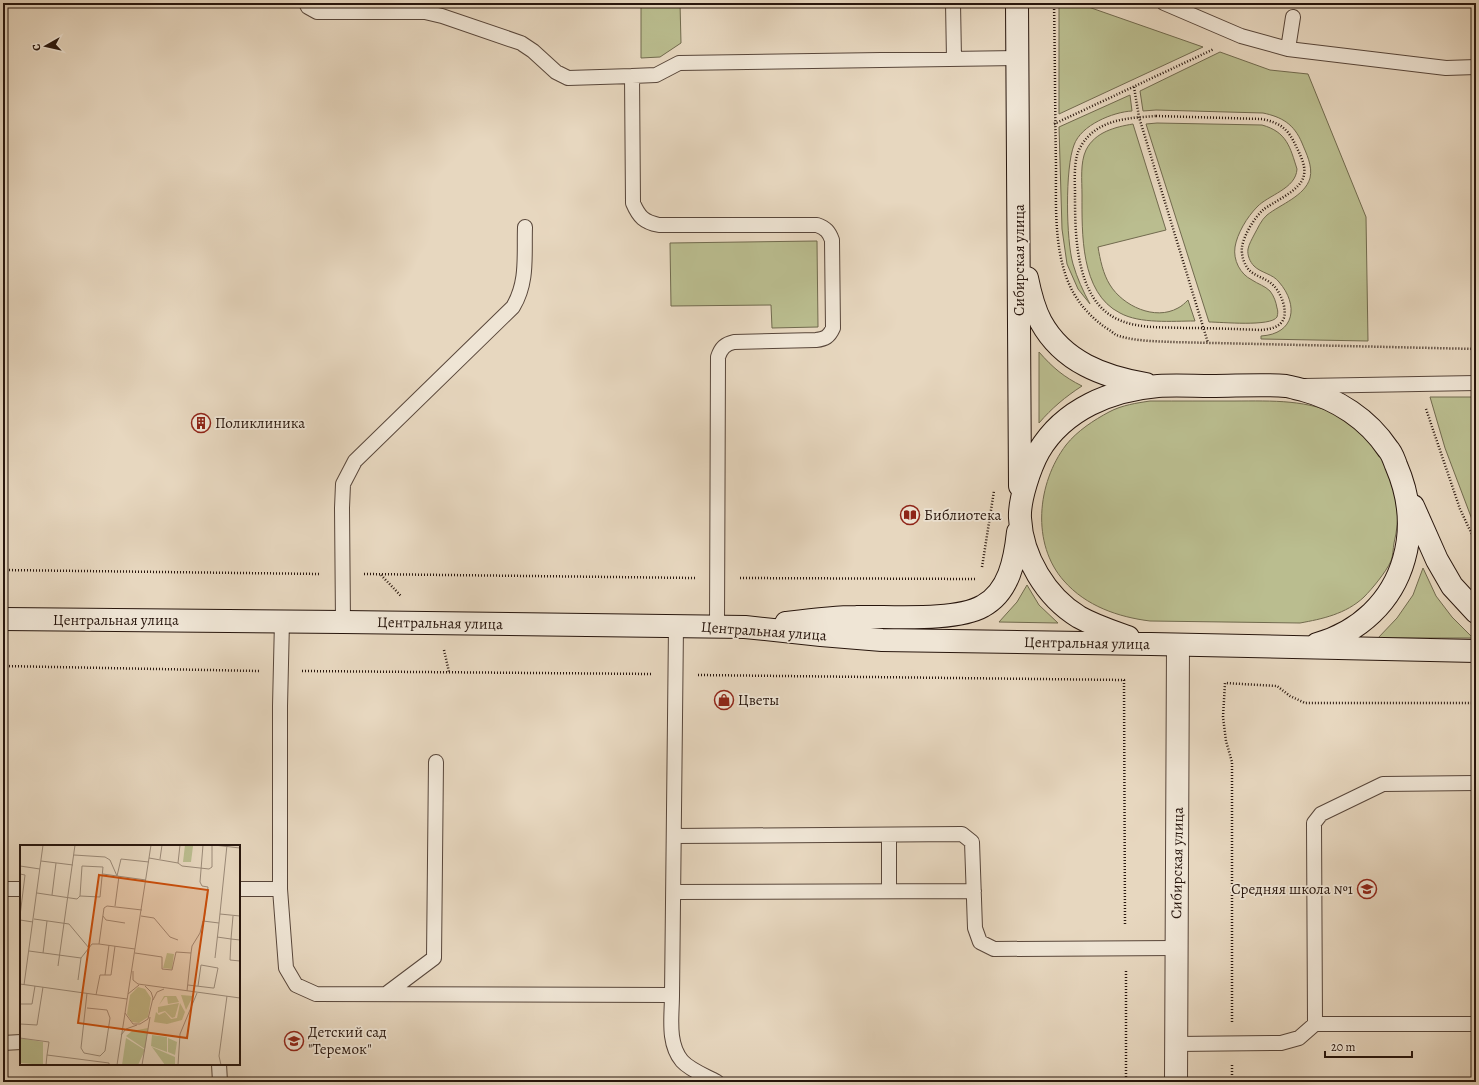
<svg xmlns="http://www.w3.org/2000/svg" width="1479" height="1085" font-family="Alegreya,serif">
<style>
.green{fill:#babd8f;stroke:#716a4e}
.lines{fill:none;stroke-linecap:round;stroke-linejoin:round}
.lane-casing{stroke:#58463a;stroke-width:16}
.street-casing{stroke:#58463a;stroke-width:24}
.secondary-casing{stroke:#28160d;stroke-width:24}
.path{stroke:#28160d;stroke-width:2.5;stroke-dasharray:1 2;stroke-linecap:butt}
.lane{stroke:#efe5d5;stroke-width:14}
.street{stroke:#efe5d5;stroke-width:22}
.secondary{stroke:#efe5d5;stroke-width:22}
.labels{text-anchor:middle;stroke-width:3.5;stroke-linejoin:round;paint-order:stroke}
.street-label{font-size:15px;fill:#28160d;stroke:#efe5d5}
.poi-label{font-size:15px;fill:#28160d;stroke:#efe5d5;text-anchor:start}
.inset-road{fill:none;stroke:#9b8a78;stroke-width:1}
.view{fill:#cb4f0c;fill-opacity:0.15;stroke:#cb4f0c;stroke-width:2}
.inset-edge{fill:none;stroke:#28160d;stroke-width:2}
</style>
<rect width="100%" height="100%" fill="#e7d7bf"/>
<filter id="stains"><feTurbulence type="fractalNoise" baseFrequency=".005" numOctaves="4"/><feColorMatrix values="0 0 0 0 .2 0 0 0 0 .09 0 0 0 0 .02 0 0 0 .5 -.17"/></filter>
<radialGradient id="worn" r=".72"><stop offset=".6" stop-color="#630" stop-opacity="0"/><stop offset="1" stop-color="#630" stop-opacity=".3"/></radialGradient>
<path class="green" d="M 641,3 L 680,3 L 681,43 L 660,57 L 641,58 Z
M 1059,3 L 1077,3 L 1203,47 L 1059,114 Z
M 1220,52 L 1270,70 L 1308,74 L 1366,217 L 1368,341 L 1261,339 L 1261,336 C 1295,334 1299,305 1279,282 C 1273,274 1261,273 1254,266 C 1250,262 1247,255 1248,249 C 1249,244 1252,239 1254,235 C 1258,228 1261,220 1267,215 C 1281,204 1305,196 1310,178 C 1313,166 1306,153 1302,143 C 1294,124 1282,117 1263,113 L 1156,110 L 1143,111 L 1140,91 Z
M 1130,95 L 1132,111 C 1113,112 1081,125 1074,145 C 1065,168 1066,240 1073,264 C 1077,278 1083,291 1090,304 L 1078,289 L 1067,264 L 1062,229 L 1059,127 Z
M 1157,123 L 1262,125 C 1287,132 1290,147 1297,169 C 1296,189 1268,195 1257,207 C 1247,217 1237,234 1235,247 C 1233,260 1240,274 1252,280 C 1258,284 1265,286 1270,291 C 1274,296 1276,302 1277,308 C 1278,310 1278,314 1277,317 C 1271,327 1221,322 1209,322 L 1146,124 Z
M 1133,124 L 1166,230 L 1098,247 C 1100,259 1103,274 1110,285 C 1123,306 1155,321 1178,308 C 1182,306 1185,303 1188,300 L 1195,321 C 1172,321 1140,324 1120,313 C 1080,293 1082,232 1082,195 C 1082,180 1080,163 1086,150 C 1095,132 1115,127 1133,124 Z
M 817,241 L 818,327 L 772,328 L 771,305 L 671,306 L 670,243 Z
M 1039,352 C 1053,368 1064,377 1082,386 C 1065,397 1052,408 1039,423 Z
M 1430,397 L 1476,397 L 1476,530 L 1445,448 Z
M 1150,401 C 1179,401 1207,401 1235,401 C 1272,401 1309,399 1342,417 C 1371,432 1396,475 1398,507 C 1398,519 1397,531 1394,543 C 1393,549 1393,556 1391,561 C 1386,572 1372,589 1364,597 C 1346,614 1322,619 1300,623 L 1150,621 C 1118,617 1086,606 1064,581 C 1031,544 1037,483 1066,445 C 1077,431 1094,420 1109,412 C 1122,405 1137,403 1150,401 Z
M 1423,568 L 1436,596 L 1452,617 L 1473,638 L 1378,638 L 1397,618 L 1413,595 Z
M 1027,585 L 1039,605 L 1058,623 L 999,622 L 1017,602 Z"/>
<g class="lines">
<defs>
<path id="lane" d="M 306,3 L 308,7 L 317,12 L 425,12 L 442,16 L 521,43 L 533,51 L 556,72 L 568,78 L 632,76
M 953,3 L 954,59
M 1164,3 L 1241,36 L 1288,49 L 1446,68 L 1476,67
M 1288,49 L 1293,17
M 1304,386 L 1476,383
M 282,621 L 280,706 L 280,889 L 286,968 L 296,985 L 316,994 L 672,995 L 676,626
M 343,622 L 342,508 L 343,484 L 355,461 L 513,307 C 528,282 524,256 525,227
M 717,626 L 718,357 C 721,348 725,344 734,342 L 816,340 C 825,339 829,337 833,328 L 832,240 C 829,232 826,228 817,225 L 659,225 C 644,222 639,217 633,203 L 632,76 L 656,75 L 679,63 L 1017,58
M 889,835 L 889,891
M 674,836 L 962,834 L 972,842 L 975,928 L 980,942 L 994,949 L 1176,948
M 3,889 L 21,889
M 239,889 L 280,889
M 673,892 L 974,891
M 386,994 L 434,958 L 436,762
M 672,995 C 672,1016 667,1043 682,1061 C 690,1070 706,1076 717,1082
M 1315,1024 L 1314,823 L 1321,814 L 1383,784 L 1476,783
M 3,1043 L 21,1042
M 1176,1044 L 1281,1043 L 1299,1038 L 1315,1024 L 1476,1024
M 219,1064 L 220,1082"/>
<path id="street" d="M 1176,1082 L 1178,645"/>
<path id="secondary" d="M 1017,3 L 1020,486
M 1027,278 C 1030,293 1034,309 1041,322 C 1063,362 1104,377 1146,384
M 1413,506 L 1437,560 L 1452,586 L 1476,612
M 3,619 L 343,622 L 745,627 L 821,635 L 882,640 L 1151,644 L 1476,651
M 786,623 C 810,620 833,617 856,617 C 889,616 955,622 983,606 C 1009,592 1015,560 1018,532
M 1128,637 C 1111,631 1095,626 1079,617 C 1046,597 1022,557 1020,518 C 1019,500 1030,467 1039,451 C 1064,409 1111,390 1158,386 C 1176,385 1194,386 1211,386 C 1235,386 1263,384 1286,386 C 1292,387 1298,389 1303,390 C 1337,399 1368,419 1388,449 C 1392,453 1394,460 1396,465 C 1409,495 1413,527 1404,559 C 1392,602 1359,632 1317,644"/>
</defs>
<use href="#lane" class="lane-casing"/>
<use href="#street" class="street-casing"/>
<use href="#secondary" class="secondary-casing"/>
<path class="path" d="M 1054,3 C 1055,58 1055,113 1056,167 C 1056,204 1054,244 1067,279 C 1075,300 1088,315 1106,328 C 1110,330 1113,333 1116,335 C 1133,341 1153,341 1171,342 L 1476,349
M 1134,87 L 1139,117 L 1208,343
M 1156,116 L 1262,119 C 1281,123 1288,129 1296,146 C 1300,155 1306,165 1304,175 C 1301,191 1274,201 1263,210 C 1254,218 1244,235 1242,247 C 1241,255 1244,264 1249,270 C 1256,277 1267,278 1274,286 C 1281,293 1288,311 1283,320 C 1279,328 1269,329 1262,330 C 1236,329 1211,328 1186,328 C 1163,327 1138,329 1117,319 C 1075,299 1075,233 1075,194 C 1075,180 1073,158 1081,146 C 1097,119 1128,118 1156,116 Z
M 1054,124 L 1214,49
M 1426,409 L 1460,509 L 1476,543
M 982,567 L 994,491
M 3,570 L 321,574
M 364,574 L 695,578
M 381,575 L 401,596
M 740,578 L 975,579
M 444,650 L 449,672
M 3,666 L 259,671
M 302,671 L 653,674
M 698,675 L 1124,680 L 1125,926
M 1126,971 L 1126,1082
M 1232,1022 L 1232,762 L 1226,741 L 1223,717 L 1225,683 L 1277,686 L 1290,696 L 1305,703 L 1476,703
M 1232,1065 L 1232,1082"/>
<use href="#lane" class="lane"/>
<use href="#street" class="street"/>
<use href="#secondary" class="secondary"/>
</g>
<defs>
<symbol id="building-ring" viewBox="-11 -11 22 22"><circle r="9.5" fill="#efe5d5" stroke="#8f2418" stroke-width="1.5"/><path d="M-4-6H4V6H1V3H-1V6H-4ZM-2.5-4.3h1.7v1.8h-1.7ZM.8-4.3h1.7v1.8H.8ZM-2.5-1h1.7V.8h-1.7ZM.8-1h1.7V.8H.8Z" fill="#8f2418"/></symbol>
<symbol id="library-ring" viewBox="-11 -11 22 22"><circle r="9.5" fill="#efe5d5" stroke="#8f2418" stroke-width="1.5"/><path d="M-6-4Q-3-5.5-.7-3.5V5Q-3 3-6 4ZM6-4Q3-5.5 .7-3.5V5Q3 3 6 4Z" fill="#8f2418"/></symbol>
<symbol id="shop-ring" viewBox="-11 -11 22 22"><circle r="9.5" fill="#efe5d5" stroke="#8f2418" stroke-width="1.5"/><path d="M-5-2.5h2.3a2.7 3.5 0 0 1 5.4 0H5L5.5 6h-11ZM-1.5-2.5h3a1.5 2.3 0 0 0-3 0Z" fill="#8f2418"/></symbol>
<symbol id="school-ring" viewBox="-11 -11 22 22"><circle r="9.5" fill="#efe5d5" stroke="#8f2418" stroke-width="1.5"/><path d="M0-5L7-2L0 1L-7-2ZM-4 1L0 2.5L4 1V4Q0 6-4 4Z" fill="#8f2418"/></symbol>
</defs>
<g fill-rule="evenodd">
<use href="#building-ring" x="190" y="412" width="22" height="22"/>
<use href="#library-ring" x="899" y="504" width="22" height="22"/>
<use href="#shop-ring" x="713" y="689" width="22" height="22"/>
<use href="#school-ring" x="1356" y="878" width="22" height="22"/>
<use href="#school-ring" x="283" y="1030" width="22" height="22"/>
</g>
<g class="labels">
<g class="street-label">
<text transform="translate(1019 260) rotate(-90)" y="5">Сибирская улица</text>
<text x="116" y="625">Центральная улица</text>
<text transform="translate(440 623) rotate(1)" y="5">Центральная улица</text>
<text transform="translate(764 631) rotate(4)" y="5">Центральная улица</text>
<text transform="translate(1087 643) rotate(1)" y="5">Центральная улица</text>
<text transform="translate(1177 863) rotate(-89)" y="5">Сибирская улица</text>
</g>
<g class="poi-label">
<text x="215" y="428">Поликлиника</text>
<text x="924" y="520">Библиотека</text>
<text x="738" y="705">Цветы</text>
<text x="1353" y="894" text-anchor="end">Средняя школа №1</text>
<text x="308" y="1037">Детский сад<tspan x="308" dy="17">"Теремок"</tspan></text>
</g>
</g>
<g transform="translate(20 845)">
<rect width="220" height="220" fill="#e7d7bf"/>
<path d="M 165,0 L 173,1 L 171,17 L 163,17 ZM 147,108 L 154,109 L 152,124 L 143,123 ZM 118,142 L 125,144 L 131,153 L 128,172 L 119,178 L 112,177 L 107,169 L 110,150 ZM 161,150 L 173,151 L 166,165 ZM 144,151 L 156,151 L 159,157 L 148,159 L 147,152 L 145,152 L 139,160 ZM 159,158 L 155,172 L 152,173 L 145,166 L 138,168 L 138,162 ZM 160,158 L 165,167 L 162,175 L 147,179 L 134,177 L 136,167 L 139,170 L 145,167 L 151,174 L 157,173 ZM 128,183 L 125,204 L 106,191 L 112,186 ZM 132,190 L 147,192 L 147,207 L 131,201 ZM 0,193 L 23,197 L 23,220 L 1,218 ZM 106,193 L 125,205 L 118,220 L 102,220 ZM 148,193 L 157,197 L 155,210 L 148,207 ZM 132,202 L 155,212 L 155,220 L 145,220 Z" fill="#babd8f"/>
<path class="inset-road" d="M 183,0 L 180,37 L 182,41 L 188,42 L 184,76M 194,0 L 220,3M 54,10 L 85,12 L 90,15 L 97,31 L 126,35M 129,13 L 158,18 L 160,0M 140,14 L 142,0M 21,16 L 53,20M 158,18 L 162,21 L 189,24 L 192,22 L 192,0M 0,21 L 20,24M 0,29 L 5,30 L 0,71M 83,29 L 97,31 L 101,14 L 129,17M 17,48 L 57,54 L 60,51 L 80,52 L 83,22 L 62,21 L 60,51M 32,50 L 36,18M 95,61 L 99,31M 200,69 L 220,71M 83,71 L 86,75 L 105,78M 121,71 L 134,73 L 150,92 L 158,95M 213,71 L 211,94 L 220,95M 14,74 L 49,79 L 69,103M 0,75 L 13,77M 199,78 L 207,0M 197,92 L 211,94 L 210,115 L 220,116M 115,104 L 79,99 L 84,63 L 87,61 L 122,65M 9,106 L 61,113M 23,108 L 27,76M 115,108 L 142,112 L 142,124 L 152,125 L 156,107 L 171,108 L 167,146M 171,108 L 172,101 L 180,88 L 183,76 L 199,78 L 195,113M 38,121 L 55,0M 113,126 L 113,135 L 118,139 L 220,153M 85,130 L 89,100M 58,135 L 61,113 L 72,99 L 79,99M 0,139 L 107,154M 4,140 L 23,0M 168,140 L 193,143 L 194,143 L 198,123 L 181,120 L 178,141M 67,148 L 61,203 L 64,208 L 80,211 L 85,206 L 90,173 L 87,165 L 67,163M 108,149 L 119,140M 76,150 L 80,130 L 91,130 L 95,101M 133,155 L 137,147 L 144,144M 0,159 L 12,159 L 15,141M 105,168 L 113,179 L 120,179 L 128,174 L 133,153 L 131,147 L 125,141M 0,179 L 17,180 L 23,142M 101,190 L 106,184 L 117,180M 0,193 L 29,197 L 27,210M 26,220 L 27,210 L 89,218 L 89,220M 97,220 L 131,0M 122,220 L 130,172M 158,220 L 160,189 L 177,148M 201,220 L 199,211 L 207,151"/>
<path class="view" d="M 79,30 L 188,45 L 167,193 L 58,178 Z"/>
<rect width="220" height="220" class="inset-edge"/>
</g>
<rect width="1479" height="1085" fill="none" stroke="#e7d7bf" stroke-width="16"/>
<rect x="4" y="4" width="1471" height="1077" fill="none" stroke="#28160d" stroke-width="2"/>
<rect x="8" y="8" width="1463" height="1069" fill="none" stroke="#28160d"/>
<g transform="translate(46 46) rotate(262)" stroke="#efe5d5" stroke-width="3" paint-order="stroke">
<path d="M0-3L7 15L0 10L-7 15Z" fill="#28160d"/>
<text y="-6" font-size="11" font-weight="bold" text-anchor="middle" fill="#28160d">С</text>
</g>
<path d="M1325 1051v6h87v-6" fill="none" stroke="#28160d" stroke-width="2"/>
<text x="1331" y="1051" font-size="12" fill="#28160d" stroke="#efe5d5" stroke-width="3" paint-order="stroke">20 m</text>
<rect width="100%" height="100%" filter="url(#stains)"/>
<rect width="100%" height="100%" fill="url(#worn)"/>
</svg>
